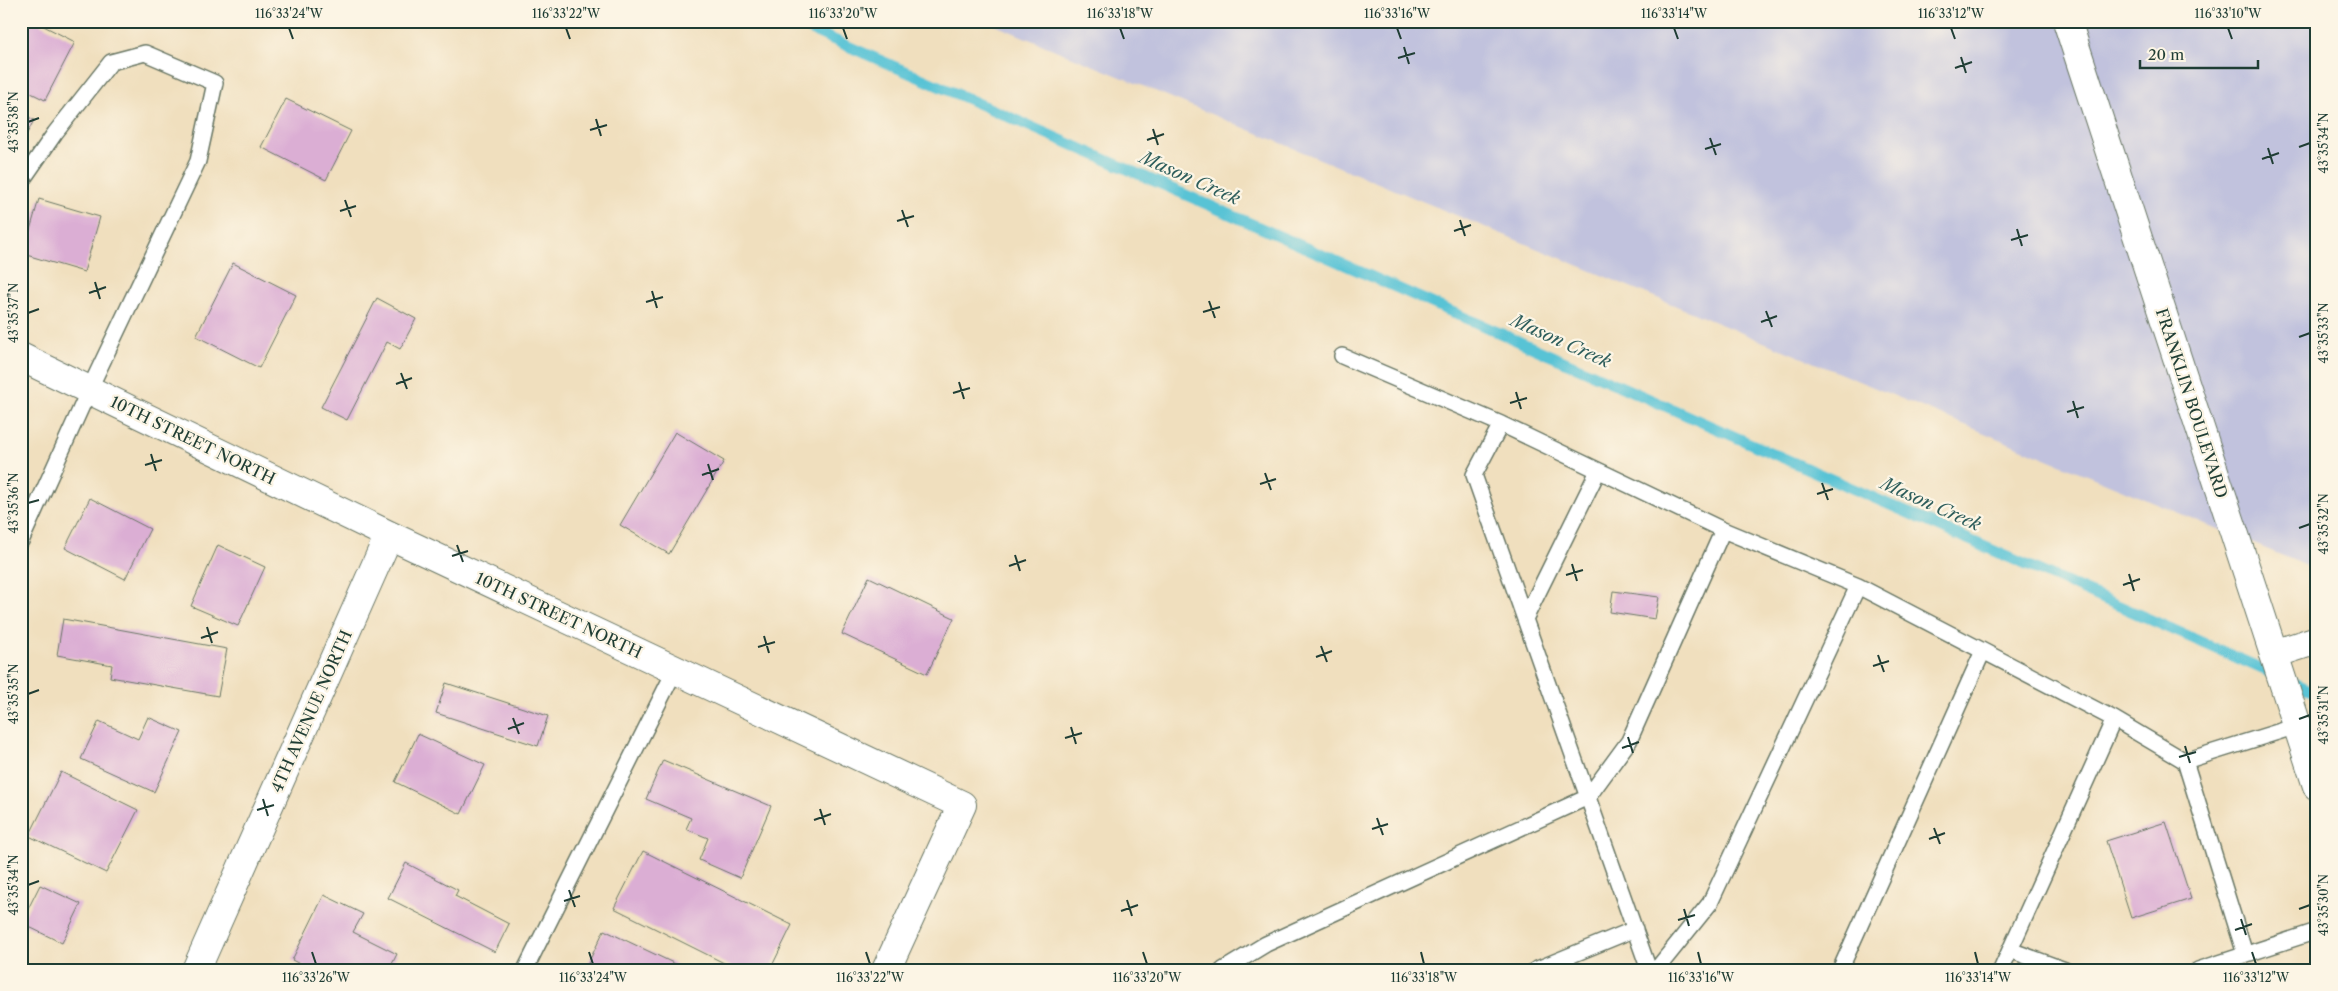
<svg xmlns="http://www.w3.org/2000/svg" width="2338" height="991" font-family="'Libre Caslon Text',serif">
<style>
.industrial{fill:#c1c2dd}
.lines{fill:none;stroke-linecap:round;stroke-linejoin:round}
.stream{stroke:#59c3d5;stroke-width:11}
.building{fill:#dbaed4}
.lane-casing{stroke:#687664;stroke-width:18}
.street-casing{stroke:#687664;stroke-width:30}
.secondary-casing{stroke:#687664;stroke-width:30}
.lane{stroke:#fff;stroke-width:15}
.street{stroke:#fff;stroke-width:28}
.secondary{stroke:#fff;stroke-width:28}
.ticks{fill:none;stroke:#1f3d34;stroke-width:2}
.labels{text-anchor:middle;stroke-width:4.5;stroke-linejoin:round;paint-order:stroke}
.street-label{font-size:16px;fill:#1f3d34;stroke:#fcf5e5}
.water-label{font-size:18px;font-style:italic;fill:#2e5e5c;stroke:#fcf5e5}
.neatline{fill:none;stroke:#1f3d34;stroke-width:2}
.ticks-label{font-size:12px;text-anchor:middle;fill:#1f3d34}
</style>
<rect width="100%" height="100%" fill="#fcf5e5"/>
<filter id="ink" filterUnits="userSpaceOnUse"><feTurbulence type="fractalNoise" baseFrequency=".02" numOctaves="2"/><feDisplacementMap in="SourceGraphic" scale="10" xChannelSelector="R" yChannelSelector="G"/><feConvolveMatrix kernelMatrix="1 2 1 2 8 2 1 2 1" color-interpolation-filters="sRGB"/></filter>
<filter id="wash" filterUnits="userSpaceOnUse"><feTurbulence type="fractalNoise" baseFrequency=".0096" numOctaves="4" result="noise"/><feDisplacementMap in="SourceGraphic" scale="20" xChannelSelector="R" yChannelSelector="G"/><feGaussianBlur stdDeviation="1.12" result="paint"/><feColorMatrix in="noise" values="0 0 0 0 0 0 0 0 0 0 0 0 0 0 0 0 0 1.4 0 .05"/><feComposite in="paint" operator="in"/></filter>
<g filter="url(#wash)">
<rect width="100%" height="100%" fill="#f0dfbe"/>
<path class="industrial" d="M 985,21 L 2317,21 L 2317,570 Z"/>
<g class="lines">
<path class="stream" d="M 791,21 L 2317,693"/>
</g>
<g id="blocks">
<path class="building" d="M 25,21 L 34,21 L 75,42 L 45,100 L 21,88 L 21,28 Z
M 286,99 L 351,131 L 326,180 L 261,147 Z
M 21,113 L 34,120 L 21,145 Z
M 39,199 L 100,217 L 84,272 L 23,254 Z
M 233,263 L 296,295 L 259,368 L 196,336 Z
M 377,298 L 416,319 L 400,349 L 387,342 L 347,420 L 321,407 Z
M 675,432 L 724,461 L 669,554 L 620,525 Z
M 90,498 L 150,529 L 125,579 L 65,548 Z
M 218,545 L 265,567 L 238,626 L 191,606 Z
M 869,577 L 954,618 L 927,674 L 842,634 Z
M 1613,591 L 1659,597 L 1655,619 L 1610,612 Z
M 63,619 L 227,649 L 218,696 L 110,677 L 112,665 L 57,655 Z
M 446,683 L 548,716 L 538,746 L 436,713 Z
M 148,717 L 182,732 L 154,792 L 81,759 L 99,721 L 138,739 Z
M 418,734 L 485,765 L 461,814 L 395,782 Z
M 663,760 L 771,806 L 740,878 L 699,860 L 708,838 L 686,829 L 691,818 L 646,799 Z
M 61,772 L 138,810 L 106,873 L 29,836 Z
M 2166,822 L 2191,899 L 2131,918 L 2106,841 Z
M 643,851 L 792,925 L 770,970 L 738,970 L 614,908 Z
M 406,863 L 458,890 L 455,896 L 509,924 L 495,952 L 388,898 Z
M 40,885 L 81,904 L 62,943 L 21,923 Z
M 324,895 L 363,914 L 353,932 L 397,954 L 389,970 L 311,970 L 292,960 Z
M 604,930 L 688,970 L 585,970 Z"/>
</g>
</g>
<g filter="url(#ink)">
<use href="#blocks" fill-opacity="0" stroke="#687664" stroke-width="1"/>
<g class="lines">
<defs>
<path id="lane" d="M 21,182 L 55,133 L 111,62 L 145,53 L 215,83 L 198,161 L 89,390 L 21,541
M 1342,356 L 1501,424 L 1723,530 L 1858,586 L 2114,719 L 2185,761 L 2297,726
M 1501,424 L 1474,475 L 1649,970
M 1525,619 L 1598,471
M 2185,761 L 2245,954
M 2010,950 L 2065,970
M 525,970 L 675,670
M 1223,970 L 1266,944 L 1588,797 L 1629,741 L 1723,530
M 1535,970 L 1635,929
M 1656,970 L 1710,903 L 1858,586
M 1840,970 L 1983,651
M 2001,970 L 2114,719
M 2198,970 L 2317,931"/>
<path id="street" d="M 21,357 L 389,535 L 962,805 L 886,970
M 2274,654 L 2317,640
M 196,970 L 389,535"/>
<path id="secondary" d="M 2067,21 L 2317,786"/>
</defs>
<use href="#lane" class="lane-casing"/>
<use href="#street" class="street-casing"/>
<use href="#secondary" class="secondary-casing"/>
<use href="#lane" class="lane"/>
<use href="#street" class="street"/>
<use href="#secondary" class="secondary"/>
</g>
</g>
<path class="ticks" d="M 289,28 L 293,39M 566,28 L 570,39M 843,28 L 847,39M 1120,28 L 1124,39M 1397,28 L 1401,39M 1674,28 L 1678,39M 1951,28 L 1955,39M 2228,28 L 2232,39M 1404,47 L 1409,64M 1961,57 L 1966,73M 1398,58 L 1415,53M 1955,68 L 1972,62M 596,119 L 601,136M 28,122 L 39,118M 1153,129 L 1158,145M 590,130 L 607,125M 1710,138 L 1716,155M 1147,140 L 1164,134M 2299,147 L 2310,143M 2268,148 L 2273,164M 1705,149 L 1721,144M 2262,159 L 2279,153M 345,200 L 351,217M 902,210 L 908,227M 340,211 L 356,206M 1460,220 L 1465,236M 897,221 L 914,216M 2017,229 L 2022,246M 1454,231 L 1471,225M 2011,240 L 2028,235M 95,282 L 100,299M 652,291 L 657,308M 89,293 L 106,287M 1209,301 L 1215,318M 646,302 L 663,297M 1766,311 L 1772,327M 1203,312 L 1220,307M 28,313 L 39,309M 1761,322 L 1777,316M 2299,337 L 2310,333M 401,373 L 407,389M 959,382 L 964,399M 396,384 L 412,378M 1516,392 L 1521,409M 953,393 L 970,388M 2073,401 L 2078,418M 1510,403 L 1527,398M 2067,412 L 2084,407M 151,454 L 156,471M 708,464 L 713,480M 145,465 L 162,460M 1265,473 L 1271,490M 702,475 L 719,469M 1822,483 L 1828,500M 1260,484 L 1276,479M 1817,494 L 1833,489M 28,503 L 39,500M 2299,528 L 2310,524M 457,545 L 463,562M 1015,555 L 1020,571M 452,556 L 468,551M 1572,564 L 1577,581M 1009,566 L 1026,560M 2129,574 L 2134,591M 1566,575 L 1583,570M 2123,585 L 2140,579M 207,627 L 212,643M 764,636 L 769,653M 201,638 L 218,632M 1321,646 L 1327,662M 758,647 L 775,642M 1878,655 L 1884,672M 1316,657 L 1332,651M 1873,666 L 1889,661M 28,694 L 39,690M 513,718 L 519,734M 2299,719 L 2310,715M 1071,727 L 1076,744M 508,729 L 524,723M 1628,737 L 1633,753M 1065,738 L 1082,733M 2185,746 L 2190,763M 1622,748 L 1639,742M 2179,757 L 2196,752M 263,799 L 268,816M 820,809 L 825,825M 257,810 L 274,805M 1377,818 L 1383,835M 814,820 L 831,814M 1934,828 L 1940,844M 1372,829 L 1388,824M 1929,839 L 1945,833M 28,885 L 39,881M 569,890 L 575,907M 1127,900 L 1132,916M 564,901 L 580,896M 1684,909 L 1689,926M 2299,909 L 2310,905M 1121,911 L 1138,905M 2241,919 L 2246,935M 1678,920 L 1695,915M 2235,930 L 2252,924M 312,952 L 316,964M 589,952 L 593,964M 866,952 L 870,964M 1143,952 L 1147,964M 1421,952 L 1424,964M 1698,952 L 1701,964M 1975,952 L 1978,964M 2252,952 L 2256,964"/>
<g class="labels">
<g class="street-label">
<text transform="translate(2192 403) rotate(72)" y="6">FRANKLIN BOULEVARD</text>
<text transform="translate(193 440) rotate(26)" y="6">10TH STREET NORTH</text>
<text transform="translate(559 615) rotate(25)" y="6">10TH STREET NORTH</text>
<text transform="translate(311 711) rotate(-66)" y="6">4TH AVENUE NORTH</text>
</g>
<g class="water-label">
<text transform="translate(1190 178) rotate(24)" y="6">Mason Creek</text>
<text transform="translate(1561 341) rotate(24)" y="6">Mason Creek</text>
<text transform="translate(1931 504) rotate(24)" y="6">Mason Creek</text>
</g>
</g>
<rect width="2338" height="991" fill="none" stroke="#fcf5e5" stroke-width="55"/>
<path d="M2140 60v8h118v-8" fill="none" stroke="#1f3d34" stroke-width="2.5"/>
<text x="2148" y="60" font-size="15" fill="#1f3d34" stroke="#fcf5e5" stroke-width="4" paint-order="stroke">20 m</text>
<rect x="28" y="28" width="2282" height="936" class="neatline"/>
<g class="ticks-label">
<text x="289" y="18">116°33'24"W</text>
<text x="566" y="18">116°33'22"W</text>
<text x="843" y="18">116°33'20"W</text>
<text x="1120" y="18">116°33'18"W</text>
<text x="1397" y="18">116°33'16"W</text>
<text x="1674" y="18">116°33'14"W</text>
<text x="1951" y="18">116°33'12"W</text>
<text x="2228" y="18">116°33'10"W</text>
<text transform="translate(14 122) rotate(-90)" y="4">43°35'38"N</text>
<text transform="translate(2324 143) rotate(-90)" y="4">43°35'34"N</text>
<text transform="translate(14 313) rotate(-90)" y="4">43°35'37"N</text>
<text transform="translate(2324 333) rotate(-90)" y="4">43°35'33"N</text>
<text transform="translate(14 503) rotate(-90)" y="4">43°35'36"N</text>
<text transform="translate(2324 524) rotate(-90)" y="4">43°35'32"N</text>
<text transform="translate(14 694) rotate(-90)" y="4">43°35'35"N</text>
<text transform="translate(2324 715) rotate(-90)" y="4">43°35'31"N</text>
<text transform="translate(14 885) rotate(-90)" y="4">43°35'34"N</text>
<text transform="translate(2324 905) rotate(-90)" y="4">43°35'30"N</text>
<text x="316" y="982">116°33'26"W</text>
<text x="593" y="982">116°33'24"W</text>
<text x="870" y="982">116°33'22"W</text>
<text x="1147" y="982">116°33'20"W</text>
<text x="1424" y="982">116°33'18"W</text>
<text x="1701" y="982">116°33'16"W</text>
<text x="1978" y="982">116°33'14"W</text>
<text x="2256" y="982">116°33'12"W</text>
</g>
</svg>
